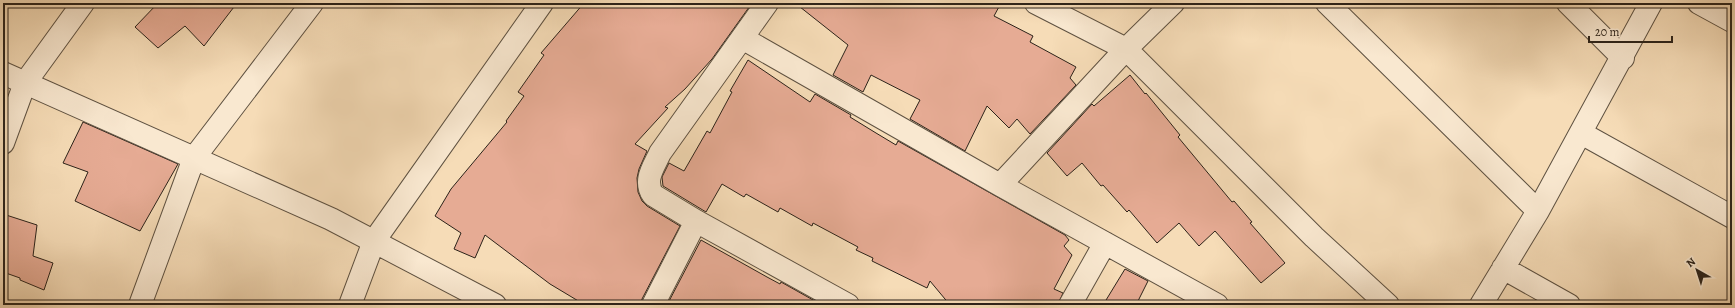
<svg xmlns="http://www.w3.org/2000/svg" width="1735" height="308" font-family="Alegreya,serif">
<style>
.building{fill:#e6ab94;stroke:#2c231a}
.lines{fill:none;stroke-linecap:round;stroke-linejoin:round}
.minor-casing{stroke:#5e5141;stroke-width:24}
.minor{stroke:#f9e8d0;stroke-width:22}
</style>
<rect width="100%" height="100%" fill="#f6dcb7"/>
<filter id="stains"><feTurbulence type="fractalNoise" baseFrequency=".005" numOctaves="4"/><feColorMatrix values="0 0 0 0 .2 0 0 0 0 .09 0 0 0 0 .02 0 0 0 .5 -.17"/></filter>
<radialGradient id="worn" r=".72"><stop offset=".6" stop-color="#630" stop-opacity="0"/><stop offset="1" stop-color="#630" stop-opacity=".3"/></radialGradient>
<path class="building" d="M 158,3 L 237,3 L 204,46 L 185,26 L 158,48 L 135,27 Z
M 584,3 L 752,3 L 712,59 L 685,89 L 665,107 L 668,108 L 635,144 L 647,151 L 639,169 L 637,178 L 638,192 L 642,201 L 647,206 L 680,226 L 642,299 L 641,305 L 585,305 L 550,284 L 485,235 L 475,258 L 454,249 L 461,233 L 435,216 L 451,189 L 507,122 L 506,121 L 524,96 L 518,92 L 544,55 L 541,53 Z
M 795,3 L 1001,3 L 994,16 L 1033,36 L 1030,42 L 1076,67 L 1070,78 L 1076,85 L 1030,134 L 1017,119 L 1009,128 L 987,106 L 965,151 L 910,119 L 920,100 L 871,75 L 863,92 L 833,75 L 848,45 Z
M 748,60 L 810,102 L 815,94 L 851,115 L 850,117 L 876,133 L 896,145 L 898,141 L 1065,235 L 1069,240 L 1064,246 L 1072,255 L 1054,289 L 1063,293 L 1058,305 L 950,305 L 930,281 L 927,288 L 872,261 L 873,258 L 856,250 L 858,247 L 813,223 L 812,226 L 780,208 L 778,212 L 746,194 L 744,197 L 722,184 L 706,212 L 663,186 L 662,177 L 669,163 L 684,171 L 707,131 L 710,133 L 732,92 L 730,91 Z
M 1130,75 L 1145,94 L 1146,93 L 1180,135 L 1178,137 L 1232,202 L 1234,201 L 1252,222 L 1250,223 L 1285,263 L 1261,283 L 1215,231 L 1199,246 L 1179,223 L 1157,243 L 1129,210 L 1127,212 L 1103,185 L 1101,186 L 1082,163 L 1067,176 L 1047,153 L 1092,104 L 1094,106 Z
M 83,122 L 178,164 L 140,231 L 75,201 L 88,172 L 63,163 Z
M 3,214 L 37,225 L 33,256 L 53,263 L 44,290 L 20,280 L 20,278 L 3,272 Z
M 701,240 L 767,277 L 780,284 L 781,282 L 822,305 L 667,305 Z
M 1125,269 L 1148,281 L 1136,305 L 1103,305 Z"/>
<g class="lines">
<defs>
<path id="minor" d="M 767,3 L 660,153 C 654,167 643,180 653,195 L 696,221 L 848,305
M 1036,3 L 1126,49 L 1314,237 L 1388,305
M 1327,3 L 1538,211
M 1568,3 L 1623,58
M 1699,3 L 1732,21
M 742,38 L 1000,185 L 1217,305
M 3,73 L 331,219 L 495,305
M 1581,133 L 1732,217
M 3,143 L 25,83 L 83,3
M 1000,185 L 1126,49 L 1173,3
M 1503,268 L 1569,305
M 140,305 L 194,158 L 312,3
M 350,305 L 374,241 L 542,3
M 653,305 L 696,221
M 1070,305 L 1105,243
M 1481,305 L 1538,211 L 1651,3"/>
</defs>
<use href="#minor" class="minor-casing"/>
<use href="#minor" class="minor"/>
</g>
<rect width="1735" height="308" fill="none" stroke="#f6dcb7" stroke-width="16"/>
<rect x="4" y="4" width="1727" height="300" fill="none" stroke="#2c231a" stroke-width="2"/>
<rect x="8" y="8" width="1719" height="292" fill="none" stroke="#2c231a"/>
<g transform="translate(1697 270) rotate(321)" stroke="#f9e8d0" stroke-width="3" paint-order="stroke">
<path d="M0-3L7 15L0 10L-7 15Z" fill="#2c231a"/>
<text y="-6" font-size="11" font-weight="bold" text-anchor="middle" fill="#2c231a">N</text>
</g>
<path d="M1589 36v6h83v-6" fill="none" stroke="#2c231a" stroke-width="2"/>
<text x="1595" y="36" font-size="12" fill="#2c231a" stroke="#f9e8d0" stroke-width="3" paint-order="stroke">20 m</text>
<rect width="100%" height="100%" filter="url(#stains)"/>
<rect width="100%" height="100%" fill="url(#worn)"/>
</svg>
